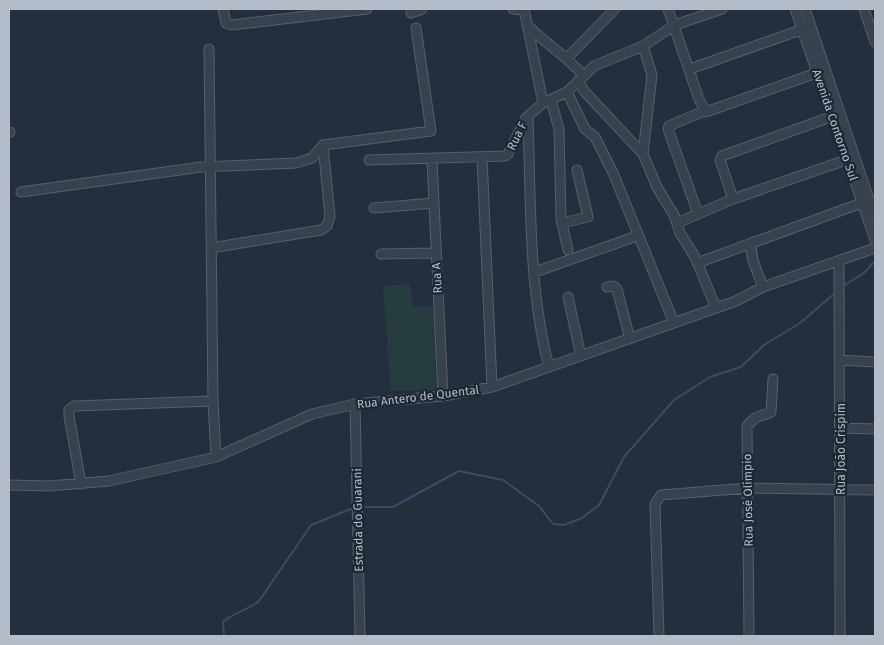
<svg xmlns="http://www.w3.org/2000/svg" width="884" height="645" font-family="'Fira Sans',sans-serif">
<style>
.green{fill:#263c3f}
.lines{fill:none;stroke-linecap:round;stroke-linejoin:round}
.stream{stroke:#394c67;stroke-width:2}
.minor-casing{stroke:#565f6c;stroke-width:11}
.minor{stroke:#38414e;stroke-width:9}
.labels{text-anchor:middle;stroke-width:4.5;stroke-linejoin:round;paint-order:stroke}
.street-label{font-size:12px;fill:#b4bcc9;stroke:#1d2633}
</style>
<rect width="100%" height="100%" fill="#242f3e"/>
<path class="green" d="M 410,284 L 413,307 L 433,307 L 436,390 L 391,391 L 383,286 Z"/>
<g class="lines">
<path class="stream" d="M 843,286 L 864,273 L 875,261
M 365,507 L 393,507 L 459,471 L 503,480 L 539,506 L 553,524 L 564,525 L 582,518 L 599,505 L 624,457 L 674,400 L 710,377 L 741,367 L 764,345 L 800,323 L 835,293
M 224,636 L 223,622 C 234,612 247,611 259,601 L 311,525 L 353,508"/>
<defs>
<path id="minor" d="M 223,9 L 226,23 L 232,25 L 367,9
M 513,9 L 524,10
M 524,9 L 543,103
M 668,9 L 699,99 L 706,112 L 825,70
M 795,9 L 875,240
M 805,9 L 875,217
M 864,9 L 875,42
M 411,13 L 422,9
M 527,25 C 545,43 566,56 583,75
M 209,49 L 213,401 L 216,457
M 567,58 L 615,9
M 690,69 L 806,28
M 578,81 L 585,92 L 643,154 L 658,189 L 674,215 L 680,233 L 695,257 L 716,308
M 567,92 L 585,129 L 595,137 L 614,175 L 674,323
M 551,100 L 559,129 L 561,219 L 568,250
M 528,116 C 531,199 528,287 549,367
M 9,132 L 10,132
M 643,154 L 652,75 L 643,46
M 482,157 L 492,387
M 369,160 L 505,156 L 508,154 L 526,118 L 543,103 L 567,92 L 594,66 L 643,46 L 675,25 L 722,9
M 432,160 L 443,396
M 21,192 L 201,167 L 296,163 L 312,158 L 323,145 L 431,131 L 416,28
M 733,199 L 720,160 L 722,156 L 836,115
M 374,208 L 434,203
M 698,214 L 668,129 L 669,126 L 704,111
M 562,223 L 588,217 L 577,170
M 677,223 L 733,199 L 852,158
M 753,242 C 747,253 759,275 763,287
M 211,248 L 321,230 L 327,226 L 330,216 L 323,145
M 381,254 L 436,253
M 839,261 L 840,636
M 697,263 L 867,201
M 535,272 L 637,236
M 607,287 L 614,286 L 617,289 L 630,339
M 568,297 L 581,356
M 839,360 L 875,362
M 355,404 L 360,636
M 841,428 L 875,429
M 81,484 L 69,416 L 69,410 L 74,406 L 213,401
M 9,485 L 49,486 L 109,481 L 216,457 L 312,414 L 355,404 L 443,396 L 492,387 L 736,301 L 763,287 L 875,248
M 659,636 L 655,504 L 661,495 L 748,488 L 875,490
M 749,636 L 747,426 L 755,418 L 771,412 L 773,379"/>
</defs>
<use href="#minor" class="minor-casing"/>
<use href="#minor" class="minor"/>
</g>
<g class="labels">
<g class="street-label">
<text transform="translate(835 125) rotate(71)" y="4">Avenida Contorno Sul</text>
<text transform="translate(517 136) rotate(-64)" y="4">Rua F</text>
<text transform="translate(437 278) rotate(-93)" y="4">Rua A</text>
<text transform="translate(418 397) rotate(-7)" y="4">Rua Antero de Quental</text>
<text transform="translate(841 449) rotate(-90)" y="4">Rua João Crispim</text>
<text transform="translate(748 500) rotate(-91)" y="4">Rua José Olímpio</text>
<text transform="translate(358 520) rotate(-91)" y="4">Estrada do Guarani</text>
</g>
</g>
<rect width="884" height="645" fill="none" stroke="#b4bcc9" stroke-width="20"/>
</svg>
